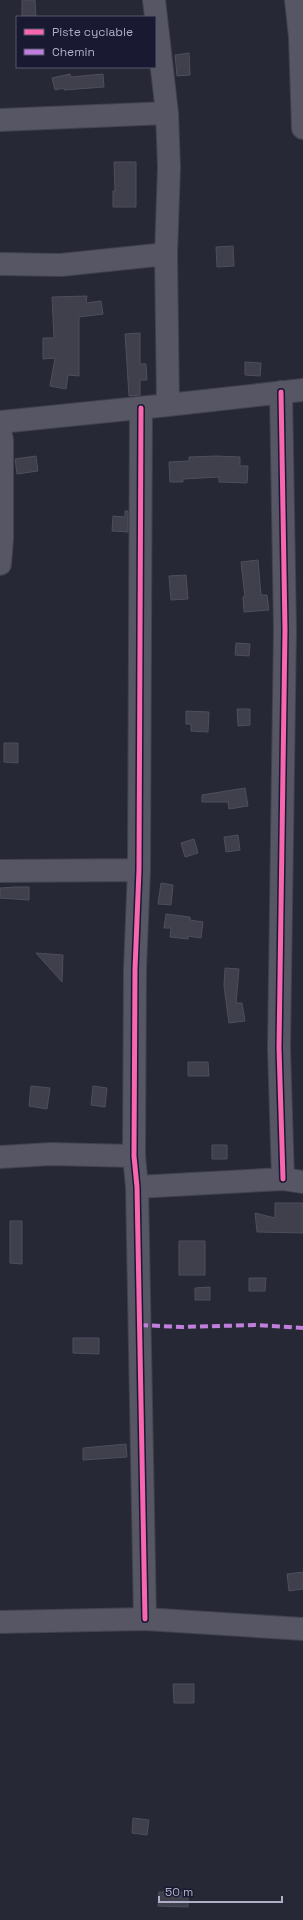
<svg xmlns="http://www.w3.org/2000/svg" width="303" height="1920" font-family="'Space Grotesk',sans-serif">
<style>
.building{fill:#3f404c;stroke:#4e4e5e}
.lines{fill:none;stroke-linecap:round;stroke-linejoin:round}
.minor-casing{stroke:#41424d;stroke-width:24}
.minor{stroke:#565664;stroke-width:22}
.quiet{stroke:#c07fdc;stroke-width:4;stroke-dasharray:8 4;stroke-linecap:butt}
.cycleway-casing{stroke:#191a31;stroke-width:8}
.cycleway{stroke:#f766af;stroke-width:5}
</style>
<rect width="100%" height="100%" fill="#262836"/>
<path class="building" d="M 22,0 L 35,0 L 36,16 L 22,16 Z
M 189,53 L 190,75 L 177,76 L 175,55 Z
M 70,74 L 71,77 L 103,74 L 104,87 L 64,90 L 64,88 L 55,90 L 52,78 Z
M 114,162 L 136,162 L 136,207 L 113,207 L 113,191 L 115,191 Z
M 233,246 L 234,266 L 217,267 L 216,247 Z
M 87,296 L 86,303 L 101,301 L 103,314 L 79,317 L 79,376 L 68,375 L 66,389 L 50,386 L 55,358 L 43,359 L 43,338 L 54,338 L 52,297 Z
M 140,333 L 140,364 L 146,364 L 147,380 L 140,380 L 140,395 L 129,396 L 125,334 Z
M 245,362 L 261,363 L 260,376 L 245,375 Z
M 36,456 L 38,471 L 17,474 L 15,459 Z
M 216,456 L 240,457 L 240,466 L 248,466 L 247,483 L 219,482 L 219,477 L 183,479 L 183,482 L 170,482 L 169,462 L 189,461 L 189,457 Z
M 125,511 L 128,511 L 128,532 L 112,531 L 113,516 L 125,517 Z
M 258,560 L 261,595 L 267,595 L 269,610 L 244,612 L 243,597 L 245,597 L 241,562 Z
M 186,575 L 188,599 L 171,600 L 169,576 Z
M 236,643 L 250,644 L 249,656 L 235,655 Z
M 237,709 L 250,709 L 250,725 L 238,726 Z
M 186,711 L 209,712 L 208,732 L 191,731 L 191,724 L 186,724 Z
M 4,743 L 18,743 L 18,763 L 4,762 Z
M 245,788 L 248,806 L 229,809 L 228,802 L 202,802 L 202,795 Z
M 238,835 L 240,850 L 226,852 L 224,837 Z
M 194,839 L 198,853 L 185,857 L 181,843 Z
M 161,883 L 173,885 L 171,905 L 158,904 Z
M 16,887 L 29,887 L 29,900 L 0,898 L 0,888 Z
M 166,914 L 190,917 L 190,920 L 203,922 L 201,938 L 188,936 L 188,939 L 170,937 L 171,928 L 164,928 Z
M 36,953 L 63,955 L 62,982 Z
M 225,968 L 239,969 L 236,1003 L 242,1003 L 245,1021 L 229,1023 L 224,986 Z
M 188,1062 L 208,1062 L 209,1076 L 188,1076 Z
M 31,1086 L 50,1088 L 47,1109 L 29,1106 Z
M 93,1086 L 107,1088 L 105,1107 L 91,1105 Z
M 212,1145 L 227,1145 L 227,1159 L 212,1159 Z
M 275,1203 L 303,1203 L 303,1233 L 257,1232 L 255,1213 L 275,1218 Z
M 10,1221 L 22,1221 L 22,1264 L 10,1263 Z
M 179,1241 L 205,1241 L 205,1275 L 179,1275 Z
M 249,1278 L 266,1278 L 265,1291 L 249,1291 Z
M 210,1287 L 210,1300 L 195,1300 L 195,1288 Z
M 73,1338 L 99,1338 L 99,1354 L 73,1353 Z
M 126,1444 L 127,1457 L 83,1460 L 83,1448 Z
M 303,1572 L 303,1589 L 289,1591 L 287,1574 Z
M 173,1684 L 194,1684 L 194,1703 L 174,1703 Z
M 133,1818 L 149,1820 L 147,1835 L 132,1833 Z
M 159,1892 L 188,1892 L 188,1907 L 158,1906 Z"/>
<g class="lines">
<defs>
<path id="minor" d="M 154,0 L 167,113 L 169,167 L 166,254 L 168,405
M 296,0 L 300,37 L 303,128
M 0,120 L 167,113
M 0,264 L 61,265 L 166,254
M 281,392 L 285,630 L 279,1048 L 283,1179
M 141,408 L 139,870 L 135,969 L 134,1156 L 137,1187 L 145,1619
M 0,422 L 168,405 L 303,390
M 0,431 L 2,440 L 2,539 L 0,564
M 0,871 L 139,870
M 0,1157 L 51,1154 L 134,1156
M 137,1187 L 283,1179 L 303,1182
M 0,1622 L 145,1619 L 303,1629"/>
</defs>
<use href="#minor" class="minor-casing"/>
<use href="#minor" class="minor"/>
<path class="quiet" d="M 140,1325 L 182,1327 L 255,1325 L 303,1328"/>
<defs>
<path id="cycleway" d="M 281,392 L 285,630 L 279,1048 L 283,1179
M 141,408 L 139,870 L 135,969 L 134,1156 L 137,1187 L 145,1619"/>
</defs>
<use href="#cycleway" class="cycleway-casing"/>
<use href="#cycleway" class="cycleway"/>
</g>
<rect x="16" y="16" width="140" height="52" fill="#191a31" stroke="#55566d"/>
<rect x="24" y="29" width="20" height="6" fill="#f766af" stroke="#55566d"/>
<text x="52" y="36" font-size="12" fill="#afafc8">Piste cyclable</text>
<rect x="24" y="49" width="20" height="6" fill="#c07fdc" stroke="#55566d"/>
<text x="52" y="56" font-size="12" fill="#afafc8">Chemin</text>
<path d="M159 1896v6h123v-6" fill="none" stroke="#afafc8" stroke-width="2"/>
<text x="165" y="1896" font-size="12" fill="#afafc8" stroke="#191a31" stroke-width="3" paint-order="stroke">50 m</text>
</svg>
